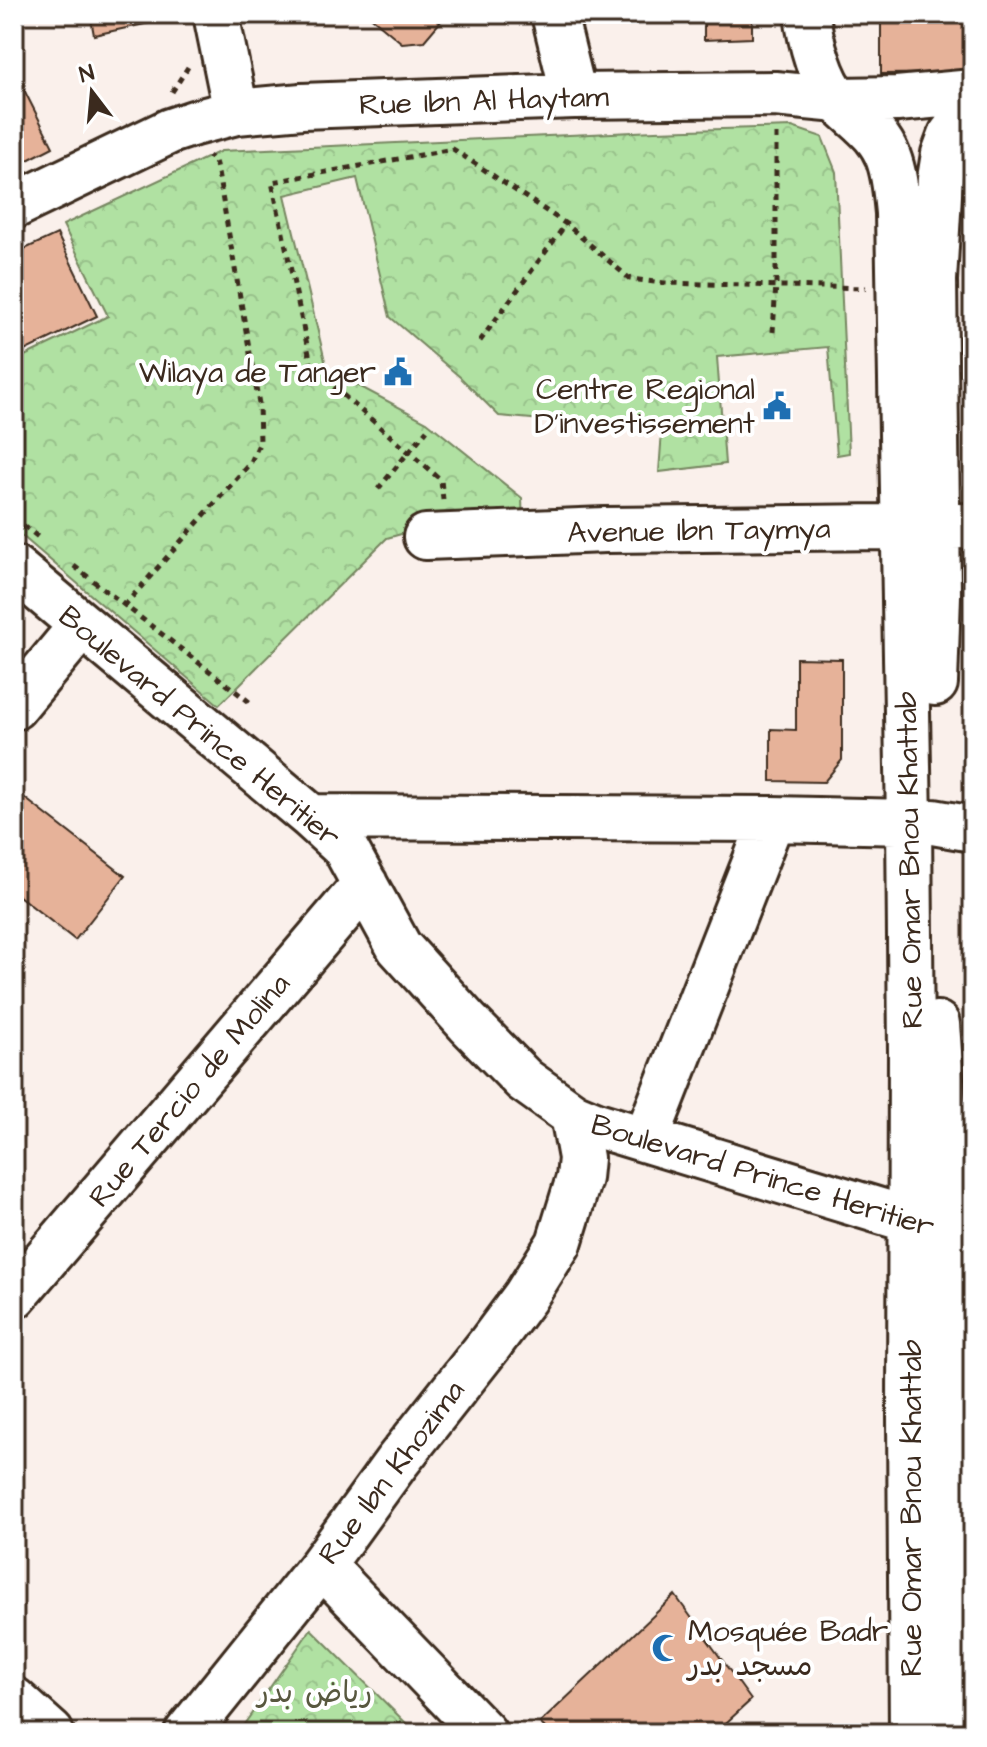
<svg xmlns="http://www.w3.org/2000/svg" width="987" height="1747" font-family="'Architects Daughter','Playpen Sans Arabic',sans-serif">
<style>
.park{fill:url(#park-crowns);stroke:#768660;stroke-width:2}
.building{fill:#e6b299;stroke:#3b2a1e;stroke-width:2}
.lines{fill:none;stroke-linecap:round;stroke-linejoin:round}
.minor-casing{stroke:#3b2a1e;stroke-width:50}
.path{stroke:#3b2a1e;stroke-width:5;stroke-dasharray:6 6;stroke-linecap:butt}
.minor{stroke:#fff;stroke-width:44}
.labels{text-anchor:middle;stroke-width:8;stroke-linejoin:round;paint-order:stroke}
.street-label{font-size:30px;fill:#3b2a1e;stroke:#fff}
.poi-label{font-size:30px;fill:#3b2a1e;stroke:#fff;text-anchor:end}
.park-label{font-size:30px;fill:#58583f;stroke:#fff}
</style>
<defs>
<pattern id="park-crowns" width="20" height="18" patternUnits="userSpaceOnUse" patternTransform="scale(2)"><rect width="20" height="18" fill="#b0e1a2"/><path d="M2 6a3 3 0 1 1 6 0M12 15a3 3 0 1 1 6 0" fill="none" stroke="#98c18b"/></pattern>
</defs>
<rect width="100%" height="100%" fill="#faf0eb"/>
<filter id="ink" filterUnits="userSpaceOnUse"><feTurbulence type="fractalNoise" baseFrequency=".0125" numOctaves="2"/><feDisplacementMap in="SourceGraphic" scale="16" xChannelSelector="R" yChannelSelector="G"/><feConvolveMatrix kernelMatrix="1 2 1 2 8 2 1 2 1" color-interpolation-filters="sRGB"/></filter>
<g filter="url(#ink)">
<path class="park" d="M 792,127 L 822,137 L 836,172 L 849,453 L 837,455 L 828,347 L 717,357 L 725,464 L 659,472 L 662,431 L 499,416 L 460,377 L 390,317 L 357,178 L 285,195 L 327,369 L 427,422 L 522,498 L 523,527 L 430,526 L 387,538 L 219,705 L 14,529 L 14,361 L 108,316 L 63,225 L 221,151 L 655,131 Z
M 311,1629 L 416,1733 L 238,1733 Z"/>
<path class="building" d="M 90,14 L 158,14 L 159,21 L 94,35 Z
M 367,14 L 447,14 L 424,41 L 402,43 Z
M 704,14 L 752,14 L 752,38 L 704,40 Z
M 973,17 L 973,73 L 881,74 L 881,19 Z
M 14,70 L 53,147 L 14,167 Z
M 57,234 L 97,316 L 14,356 L 14,254 Z
M 796,658 L 842,659 L 842,760 L 824,782 L 771,781 L 771,729 L 796,730 Z
M 17,792 L 125,876 L 75,940 L 14,892 L 14,795 Z
M 675,1595 L 751,1700 L 715,1733 L 550,1733 L 540,1723 Z"/>
<g class="lines">
<defs>
<path id="minor" d="M 216,14 L 236,112
M 554,14 L 574,96
M 807,14 C 810,40 821,82 839,101 C 857,120 878,131 888,157 C 895,175 896,194 898,213 L 909,822 L 911,1051 L 910,1418 L 912,1733
M 14,206 L 170,131 L 194,123 L 236,112 L 302,106 L 574,96 L 775,94 L 838,100 L 897,99 L 973,92
M 426,537 L 605,530 L 973,526
M 14,568 L 311,817 L 345,848 L 399,947 L 468,1023 L 524,1080 L 573,1115 L 597,1125 L 936,1228
M 935,683 L 938,595 L 934,280 L 940,179 L 944,154 L 951,135 L 973,108
M 14,707 L 82,625
M 311,817 L 772,819 L 909,822
M 933,822 L 973,829
M 937,1024 L 946,1147 L 945,1232 L 948,1476 L 945,1633 L 947,1733
M 646,1139 L 772,819
M 14,1296 L 365,884
M 322,1565 L 484,1733
M 14,1700 L 51,1733
M 187,1733 L 322,1565 L 396,1463 L 490,1344 L 525,1297 L 559,1243 L 579,1178 L 581,1158 L 573,1115"/>
</defs>
<use href="#minor" class="minor-casing"/>
<path class="path" d="M 172,92 L 188,67
M 773,332 L 776,284 L 776,129
M 480,341 L 566,224
M 378,489 L 427,430
M 443,500 L 441,480 L 312,368 L 272,182 L 453,149 L 566,224 L 630,279 L 664,283 L 866,288
M 14,518 L 38,537
M 74,566 L 252,704
M 124,606 L 251,462 L 260,442 L 259,404 L 218,173 L 215,161 L 208,156"/>
<use href="#minor" class="minor"/>
</g>
</g>
<defs>
<symbol id="civic-bare" viewBox="-9 -9 18 18"><path d="M-.6-6.5H3V-4.5H.6V-3L4-1V1h2V6H-6V1h2V-1L-.6-3ZM-1.2 2.5V6h2.4V2.5Z" fill="#1f6fb2" stroke="#fff" stroke-width="2.5" paint-order="stroke"/></symbol>
<symbol id="mosque-bare" viewBox="-9 -9 18 18"><path d="M3.5-4.9A6 6 0 1 0 3.5 4.9A5 5 0 1 1 3.5-4.9Z" fill="#1f6fb2" stroke="#fff" stroke-width="2.5" paint-order="stroke"/></symbol>
</defs>
<g fill-rule="evenodd">
<use href="#civic-bare" x="378" y="352" width="40" height="40"/>
<use href="#civic-bare" x="757" y="386" width="40" height="40"/>
<use href="#mosque-bare" x="646" y="1628" width="40" height="40"/>
</g>
<g class="labels">
<g class="street-label">
<text transform="translate(484 100) rotate(-2)" y="10">Rue Ibn Al Haytam</text>
<text transform="translate(699 530) rotate(-1)" y="10">Avenue Ibn Taymya</text>
<text transform="translate(200 726) rotate(40)" y="10">Boulevard Prince Heritier</text>
<text transform="translate(909 860) rotate(-91)" y="10">Rue Omar Bnou Khattab</text>
<text transform="translate(189 1090) rotate(-50)" y="10">Rue Tercio de Molina</text>
<text transform="translate(763 1175) rotate(17)" y="10">Boulevard Prince Heritier</text>
<text transform="translate(391 1472) rotate(-53)" y="10">Rue Ibn Khozima</text>
<text transform="translate(911 1508) rotate(-90)" y="10">Rue Omar Bnou Khattab</text>
</g>
<g class="poi-label">
<text x="376" y="382">Wilaya de Tanger</text>
<text x="755" y="399">Centre Regional<tspan x="755" dy="34">D'investissement</tspan></text>
<text x="688" y="1641" text-anchor="start">Mosquée Badr<tspan x="688" dy="34">مسجد بدر</tspan></text>
</g>
<g class="park-label">
<text x="315" y="1702">رياض بدر</text>
</g>
</g>
<rect width="987" height="1747" fill="none" stroke="#fff" stroke-width="48"/>
<rect x="24" y="24" width="939" height="1699" fill="none" stroke="#3b2a1e" stroke-width="3" filter="url(#ink)"/>
<g transform="translate(92 92) rotate(344)" stroke="#ffffff" stroke-width="6" paint-order="stroke">
<path d="M0-6L14 30L0 20L-14 30Z" fill="#3b2a1e"/>
<text y="-12" font-size="22" font-weight="bold" text-anchor="middle" fill="#3b2a1e">N</text>
</g>
</svg>
